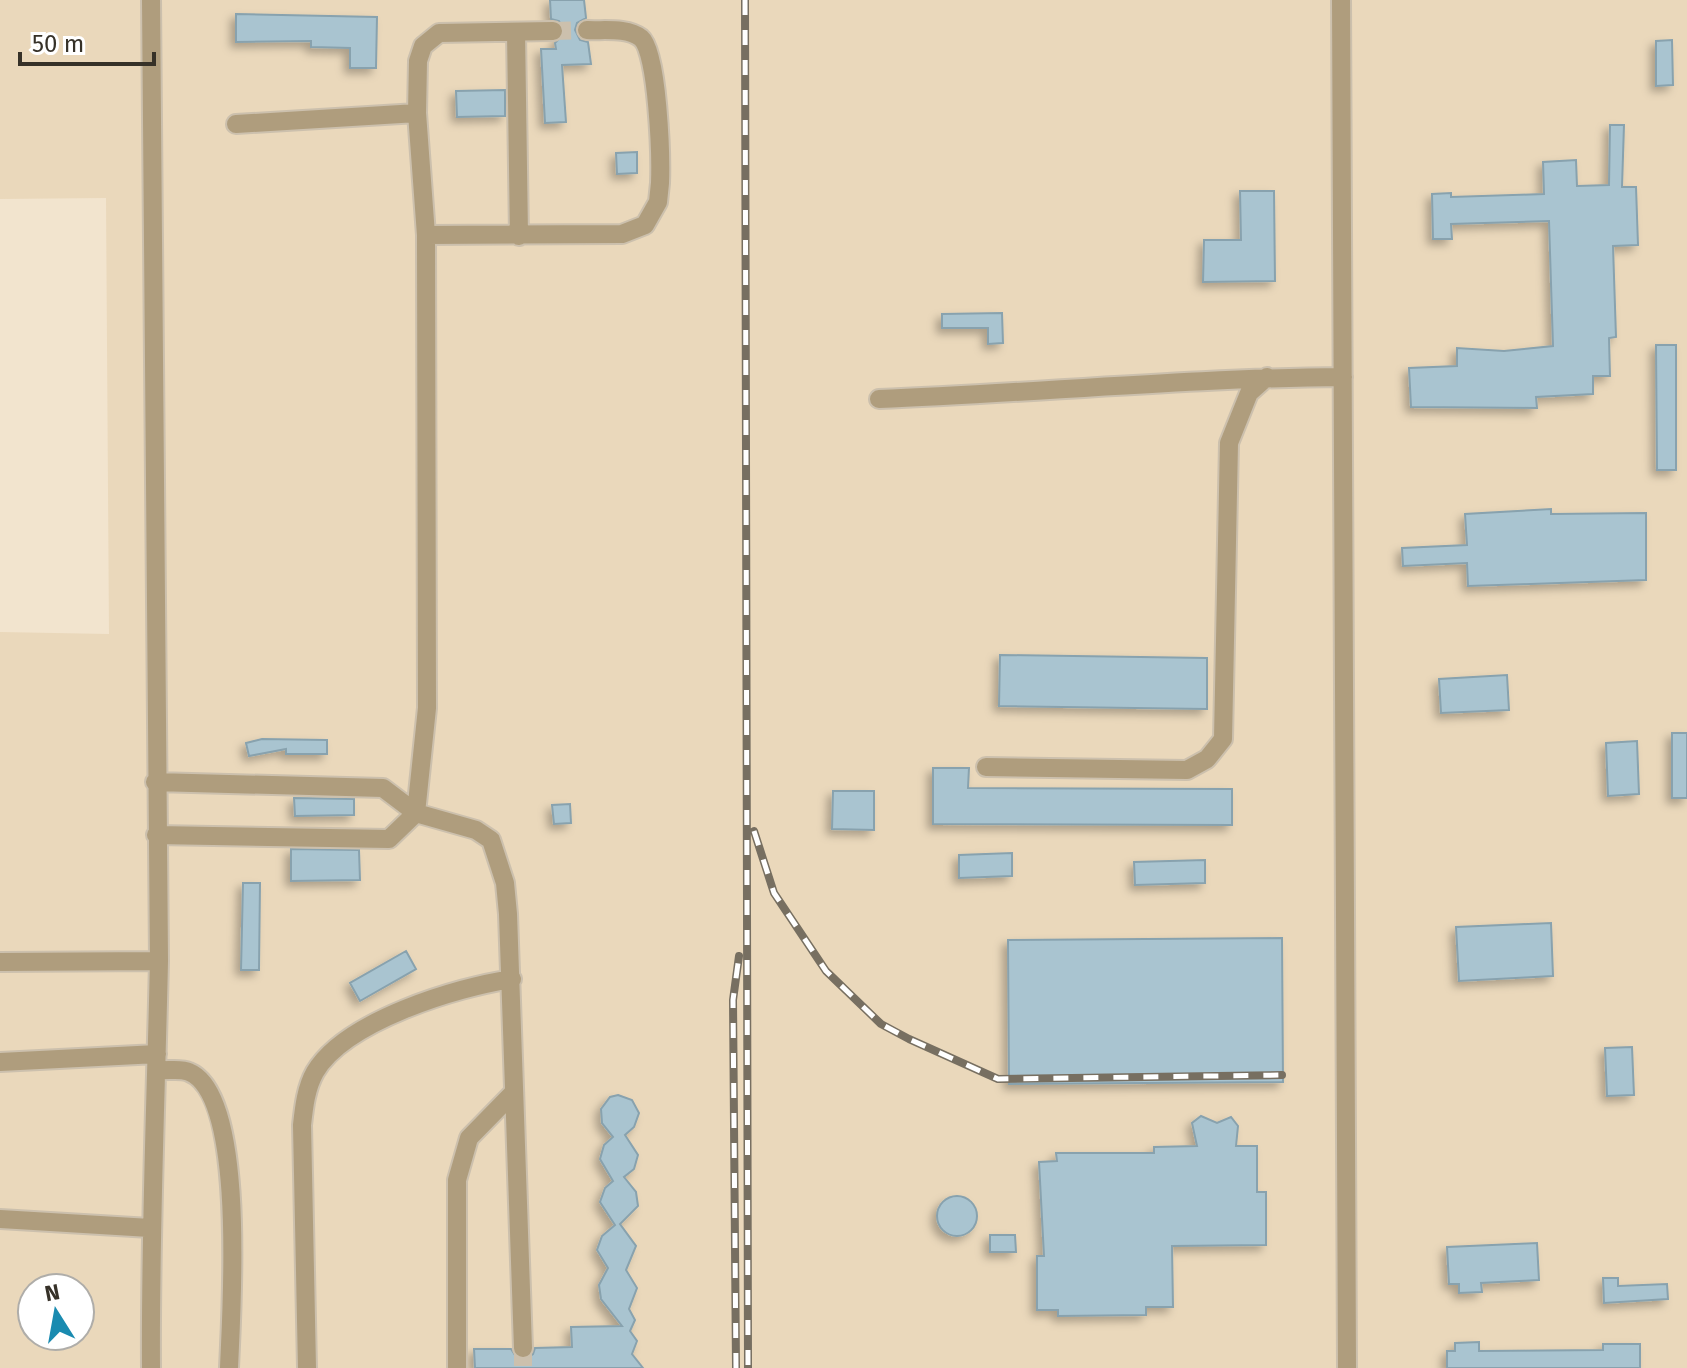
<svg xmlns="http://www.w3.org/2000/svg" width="1687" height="1368" font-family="'Fira Sans',sans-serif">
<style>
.built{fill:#ead8bb;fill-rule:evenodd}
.building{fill:#a9c4d0;stroke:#88a2ae;stroke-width:2;filter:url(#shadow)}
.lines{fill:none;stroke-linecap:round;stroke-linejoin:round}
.minor-tunnel{stroke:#ccc0ad;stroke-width:18;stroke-dasharray:18 9;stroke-linecap:butt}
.minor-casing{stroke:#ccc0ad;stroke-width:22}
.minor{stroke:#af9d7d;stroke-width:18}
.rail-casing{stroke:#776f61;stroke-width:8}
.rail{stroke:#fff;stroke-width:5;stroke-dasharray:15;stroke-linecap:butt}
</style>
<defs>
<filter id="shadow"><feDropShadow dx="-5" dy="5" stdDeviation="4" flood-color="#0004"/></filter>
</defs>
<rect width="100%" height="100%" fill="#f2e4ce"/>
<path class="built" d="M 0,0 L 1687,0 L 1687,1368 L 0,1368 L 0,632 L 109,634 L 106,198 L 0,199 ZM 32,1288 L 80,1288 L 80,1336 L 32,1336 Z"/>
<path class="building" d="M 550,0 L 584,0 L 586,18 L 577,23 L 575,30 L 580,40 L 588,42 L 591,64 L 562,65 L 566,122 L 545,123 L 541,49 L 556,49 L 555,43 L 565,32 L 559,21 L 551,19 Z
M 236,14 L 377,17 L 376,68 L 350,68 L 350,48 L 311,47 L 311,41 L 236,42 Z
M 1672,40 L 1673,85 L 1656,86 L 1656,41 Z
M 505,90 L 505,116 L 457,117 L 456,91 Z
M 1610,125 L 1624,125 L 1622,187 L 1636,187 L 1638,245 L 1613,246 L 1616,337 L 1609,338 L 1610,376 L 1593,376 L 1593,394 L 1536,397 L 1537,408 L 1411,407 L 1409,368 L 1457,366 L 1457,348 L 1504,351 L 1553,346 L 1549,221 L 1451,224 L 1452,239 L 1433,239 L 1432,194 L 1451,193 L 1451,197 L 1544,194 L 1543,162 L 1576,160 L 1577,186 L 1609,185 Z
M 637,152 L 637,173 L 617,174 L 616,153 Z
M 1240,191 L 1274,191 L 1275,281 L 1203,282 L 1204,240 L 1241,240 Z
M 1002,313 L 1003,343 L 988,344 L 988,328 L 942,328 L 942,314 Z
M 1656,345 L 1676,345 L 1676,470 L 1657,470 Z
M 1551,509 L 1551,514 L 1646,513 L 1646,580 L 1468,586 L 1467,563 L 1403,566 L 1402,548 L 1467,545 L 1465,514 Z
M 1000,655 L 1207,658 L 1207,709 L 999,706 Z
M 1507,675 L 1509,710 L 1441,713 L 1439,679 Z
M 1672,733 L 1687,733 L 1687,798 L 1672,798 Z
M 262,739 L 327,740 L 327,754 L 286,754 L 286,749 L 249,756 L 246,743 Z
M 1637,741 L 1639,794 L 1608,796 L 1606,743 Z
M 933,768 L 969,768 L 968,788 L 1232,789 L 1232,825 L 933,824 Z
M 833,791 L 874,791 L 874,830 L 832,829 Z
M 294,798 L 354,799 L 354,815 L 295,816 Z
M 570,804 L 571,823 L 554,824 L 552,805 Z
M 291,849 L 359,850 L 360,880 L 291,881 Z
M 1012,853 L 1012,876 L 959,878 L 959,855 Z
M 1205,860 L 1205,883 L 1135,885 L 1134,862 Z
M 243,883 L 260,883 L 259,970 L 241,970 Z
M 1551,923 L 1553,976 L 1459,981 L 1456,927 Z
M 1282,938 L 1283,1082 L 1009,1084 L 1008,940 Z
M 406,951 L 416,969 L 360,1001 L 350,983 Z
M 1632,1047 L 1634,1095 L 1607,1096 L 1605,1048 Z
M 618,1095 L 632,1100 L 639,1113 L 634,1127 L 625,1135 L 638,1155 L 634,1169 L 624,1177 L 636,1192 L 638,1206 L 620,1224 L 636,1246 L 626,1270 L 637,1288 L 629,1309 L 635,1320 L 630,1331 L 637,1341 L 632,1354 L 643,1368 L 475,1368 L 474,1349 L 511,1349 L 517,1358 L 524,1360 L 533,1354 L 535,1348 L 572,1347 L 571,1327 L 622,1326 L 601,1299 L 599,1285 L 608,1268 L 597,1250 L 602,1236 L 615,1225 L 600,1202 L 605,1188 L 613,1181 L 600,1159 L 604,1145 L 613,1137 L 602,1123 L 601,1109 L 610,1097 Z
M 1201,1116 L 1217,1123 L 1231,1117 L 1238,1126 L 1236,1146 L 1257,1146 L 1257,1192 L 1266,1192 L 1266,1245 L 1172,1246 L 1173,1307 L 1146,1307 L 1146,1315 L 1058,1316 L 1058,1310 L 1037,1310 L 1037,1256 L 1044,1256 L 1039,1162 L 1057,1161 L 1056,1153 L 1154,1153 L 1154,1147 L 1197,1146 L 1192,1123 Z
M937 1216a20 20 0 1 1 40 0a20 20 0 1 1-40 0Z
M 990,1235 L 1015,1235 L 1016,1252 L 990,1252 Z
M 1537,1243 L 1539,1280 L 1481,1283 L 1482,1292 L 1459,1293 L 1459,1284 L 1449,1284 L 1447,1247 Z
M 1603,1278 L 1618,1278 L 1618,1286 L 1667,1284 L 1668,1299 L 1604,1303 Z
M 1479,1342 L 1479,1351 L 1603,1350 L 1603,1344 L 1640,1344 L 1640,1368 L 1447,1368 L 1447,1351 L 1455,1351 L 1455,1343 Z"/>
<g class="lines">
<path class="minor-tunnel" d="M 553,31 L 587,30
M 523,1348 L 523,1368"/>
<defs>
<path id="minor" d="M 151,0 L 159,961 C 156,1097 150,1232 151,1368
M 1341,0 L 1347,1368
M 516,32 L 519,236
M 417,113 L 418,61 L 423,46 L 439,33 L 553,31
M 426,235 L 622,234 L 645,225 L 658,202 L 660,183 C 661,158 658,52 641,38 C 627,27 603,31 587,30
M 879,399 C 1034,393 1188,378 1343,377
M 986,767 L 1187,770 L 1207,759 L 1223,739 L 1229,443 L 1249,393 L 1267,377
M 155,782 L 383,788 L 416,813 L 476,830 L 491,840 L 505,883 L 508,914 L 523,1348
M 156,835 L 389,839 L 416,813 L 427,708 L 426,235 L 417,113 L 236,124
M 0,962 L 159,961
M 0,1062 L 157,1054
M 158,1070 C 167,1071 181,1068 189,1072 C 247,1095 231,1314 229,1368
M 0,1219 L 150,1228
M 307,1368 L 302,1125 C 304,1107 306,1088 315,1072 C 345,1021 457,987 512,979
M 457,1368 L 457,1180 L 469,1138 L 514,1092"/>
</defs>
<use href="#minor" class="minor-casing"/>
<use href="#minor" class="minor"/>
<defs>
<path id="rail" d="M 745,0 L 748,1368
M 754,831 L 774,893 L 826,971 L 881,1024 L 909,1039 L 998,1079 L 1282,1075
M 736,1368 L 733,1000 L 739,956"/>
</defs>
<use href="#rail" class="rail-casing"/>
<use href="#rail" class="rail"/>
</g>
<g transform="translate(56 1312) rotate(349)"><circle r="38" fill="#ffffff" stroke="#afada9" stroke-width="2"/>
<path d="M0-6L14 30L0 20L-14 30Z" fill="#1a8bb0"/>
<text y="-12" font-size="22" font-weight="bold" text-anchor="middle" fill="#363128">N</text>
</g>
<path d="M20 52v12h134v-12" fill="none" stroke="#363128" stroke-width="4"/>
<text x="32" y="52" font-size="24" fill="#363128" stroke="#ffffff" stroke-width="6" paint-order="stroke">50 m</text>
</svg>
